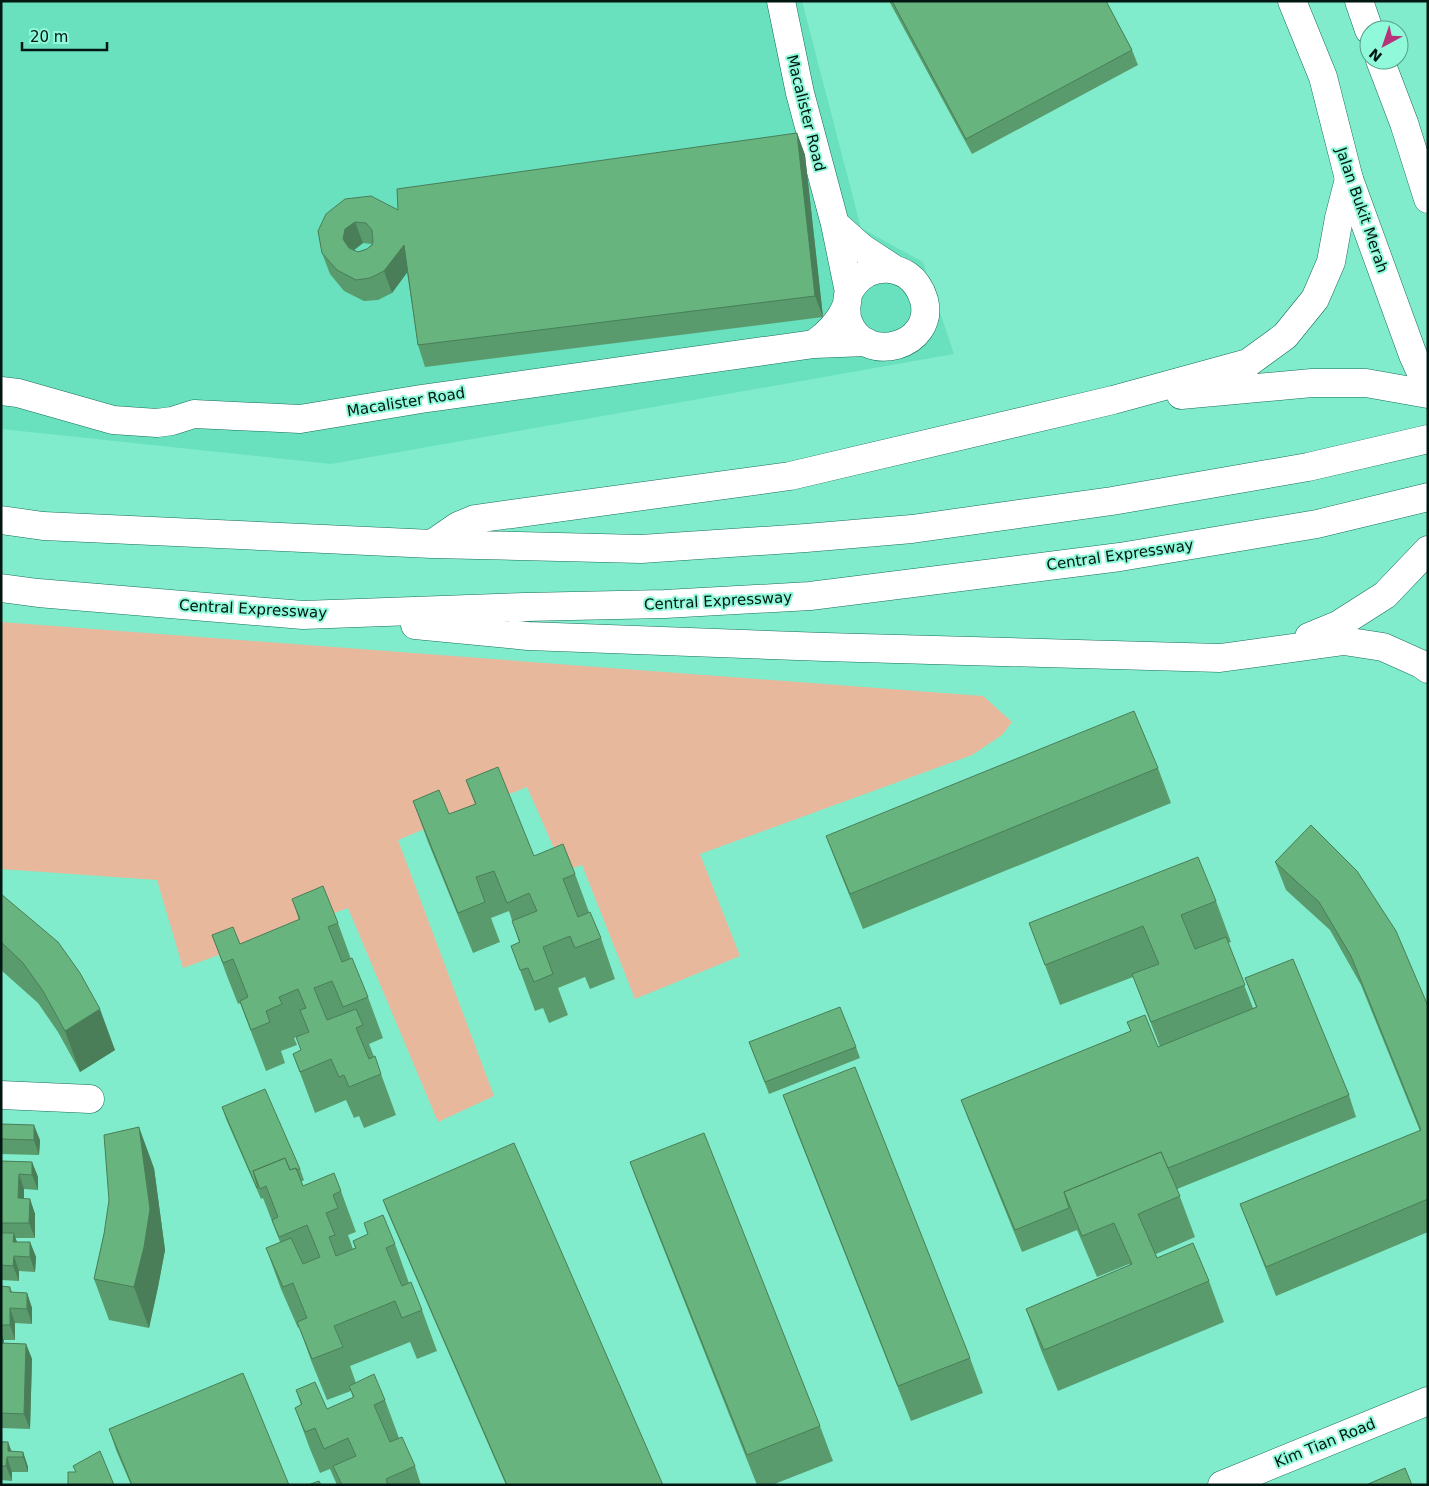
<svg xmlns="http://www.w3.org/2000/svg" width="1429" height="1486" font-family="'DejaVu Sans',sans-serif">
<style>
.built{fill:#69e1bf}
.green{fill:#e7b89c}
.lines{fill:none;stroke-linecap:round;stroke-linejoin:round}
.minor-casing{stroke:#156f5a;stroke-width:29}
.major-casing{stroke:#156f5a;stroke-width:29}
.highway-casing{stroke:#156f5a;stroke-width:29}
.minor{stroke:#fff;stroke-width:28}
.major{stroke:#fff;stroke-width:28}
.highway{stroke:#fff;stroke-width:28}
.wall{fill:#599b6c;fill-rule:evenodd}
.shaded-wall{fill:#497e58}
.building{fill:#68b47e;stroke:#497e58;fill-rule:evenodd}
.labels{text-anchor:middle;stroke-width:4;stroke-linejoin:round;paint-order:stroke}
.street-label{font-size:15px;fill:#011711;stroke:#8ff9d9}
</style>
<rect width="100%" height="100%" fill="#81eccc"/>
<path class="built" d="M 1,1 L 802,1 L 861,228 L 923,262 L 954,354 L 331,464 L 1,429 Z"/>
<path class="green" d="M 1,622 L 983,696 L 1012,722 L 1002,735 L 972,755 L 700,854 L 740,956 L 635,999 L 582,865 L 564,871 L 527,787 L 398,840 L 494,1096 L 438,1122 L 348,908 L 183,968 L 157,880 L 1,869 Z"/>
<g class="lines">
<defs>
<path id="minor" d="M 781,1 L 800,93 L 835,224 L 849,292
M 835,224 L 862,248 L 894,269
M 814,344 C 828,334 839,323 846,307 C 848,302 847,296 849,292 C 853,284 860,277 867,273 C 880,266 896,268 907,275 C 917,282 921,290 924,300 C 936,346 864,367 848,321 C 846,317 847,311 846,306
M 1,391 L 18,393 L 113,420 L 157,423 L 172,421 L 194,414 L 300,419 L 421,399 L 814,344 L 866,342
M 1,1095 L 90,1099
M 1222,1485 L 1428,1401"/>
<path id="major" d="M 1292,1 L 1323,77 L 1349,179 L 1413,355 L 1428,388
M 1359,1 L 1369,30
M 1380,60 L 1404,123 L 1428,199"/>
<path id="highway" d="M 1181,395 L 1312,383 L 1366,383 L 1428,394
M 1,520 L 43,526 L 432,544 L 641,549 L 806,538 L 912,529 L 1112,501 L 1308,467 L 1428,439
M 432,544 L 458,526 L 475,519 L 790,476 L 1113,400 L 1248,363 L 1285,336 L 1315,299 L 1331,262 L 1339,218 L 1349,179
M 1,588 L 38,593 L 303,615 L 525,607 L 665,604 L 810,596 L 1120,557 L 1317,524 L 1428,497
M 415,625 L 528,636 L 825,647 L 1220,658 L 1344,641 L 1383,647 L 1421,664 L 1428,669
M 1309,637 L 1338,625 L 1385,595 L 1428,550"/>
</defs>
<use href="#minor" class="minor-casing"/>
<use href="#major" class="major-casing"/>
<use href="#highway" class="highway-casing"/>
<use href="#minor" class="minor"/>
<use href="#major" class="major"/>
<use href="#highway" class="highway"/>
</g>
<path class="wall" d="M 889,1 L 1106,1 L 1132,50 L 1138,65 L 972,154 Z
M 797,133 L 805,155 L 823,317 L 425,367 L 418,345 L 407,272 L 392,293 L 378,300 L 364,301 L 344,291 L 330,274 L 322,253 L 318,231 L 398,210 ZM 363,243 L 372,244 L 367,249 L 358,252 L 353,250 Z
M 1158,768 L 1171,803 L 863,929 L 839,870 L 826,836 Z
M 466,780 L 534,856 L 575,874 L 589,912 L 601,938 L 615,979 L 590,989 L 585,977 L 558,988 L 568,1015 L 549,1023 L 543,1008 L 535,1011 L 511,946 L 519,942 L 509,911 L 491,918 L 500,942 L 473,953 L 428,842 L 413,801 L 449,814 L 475,804 Z
M 1311,825 L 1428,1006 L 1428,1232 L 1276,1296 L 1251,1232 L 1240,1204 L 1420,1131 L 1361,985 L 1330,930 L 1286,890 L 1275,862 Z
M 1,894 L 115,1050 L 80,1072 L 58,1032 L 38,1003 L 1,970 Z
M 292,899 L 338,923 L 351,959 L 368,997 L 383,1038 L 369,1044 L 381,1074 L 396,1115 L 364,1128 L 359,1116 L 354,1118 L 346,1100 L 315,1113 L 293,1054 L 301,1051 L 308,1032 L 294,1038 L 297,1045 L 281,1051 L 285,1063 L 266,1071 L 240,1003 L 238,1004 L 227,976 L 212,935 L 240,944 L 299,920 Z
M 1216,901 L 1231,942 L 1228,943 L 1253,1008 L 1256,1007 L 1245,978 L 1349,1095 L 1356,1117 L 1177,1189 L 1195,1237 L 1156,1254 L 1157,1258 L 1209,1281 L 1224,1322 L 1058,1391 L 1041,1350 L 1026,1309 L 1130,1265 L 1129,1264 L 1097,1277 L 1077,1230 L 1022,1252 L 969,1121 L 961,1100 L 1131,1031 L 1127,1022 L 1158,1047 L 1160,1047 L 1133,977 L 1060,1005 L 1029,923 Z
M 749,1042 L 856,1047 L 860,1058 L 769,1094 Z
M 783,1095 L 970,1358 L 983,1393 L 911,1421 L 796,1130 Z
M 222,1107 L 300,1169 L 304,1180 L 301,1182 L 303,1186 L 341,1191 L 356,1232 L 348,1235 L 353,1249 L 355,1248 L 353,1241 L 368,1235 L 364,1223 L 395,1244 L 409,1283 L 422,1310 L 437,1351 L 417,1359 L 410,1342 L 350,1366 L 356,1383 L 385,1400 L 399,1438 L 415,1466 L 421,1485 L 337,1485 L 330,1469 L 320,1473 L 310,1449 L 295,1408 L 301,1405 L 296,1390 L 327,1409 L 353,1398 L 351,1391 L 327,1400 L 312,1363 L 299,1327 L 298,1328 L 281,1289 L 266,1248 L 280,1242 L 263,1198 L 261,1199 L 226,1119 Z
M 1,1124 L 40,1140 L 39,1155 L 1,1154 Z
M 1,1161 L 32,1162 L 38,1177 L 38,1190 L 24,1189 L 24,1199 L 30,1199 L 35,1214 L 35,1238 L 15,1238 L 17,1242 L 30,1242 L 36,1257 L 35,1272 L 19,1271 L 19,1281 L 1,1280 Z
M 630,1162 L 820,1426 L 833,1461 L 772,1485 L 757,1485 L 643,1197 Z
M 154,1168 L 165,1250 L 158,1287 L 149,1328 L 109,1320 L 94,1279 L 104,1234 Z
M 383,1200 L 663,1485 L 506,1485 L 387,1211 Z
M 1,1286 L 10,1287 L 12,1292 L 27,1293 L 32,1308 L 32,1324 L 15,1323 L 15,1340 L 4,1340 L 4,1343 L 26,1344 L 32,1359 L 30,1429 L 1,1428 Z
M 109,1429 L 289,1485 L 131,1485 L 116,1450 Z
M 1,1441 L 8,1442 L 12,1452 L 23,1452 L 28,1467 L 28,1472 L 12,1472 L 12,1481 L 1,1480 Z"/>
<path class="shaded-wall" d="M 797,133 L 805,155 L 823,317 L 815,296 Z
M 355,222 L 363,243 L 353,251 L 351,261 L 343,239 L 345,229 Z
M 404,245 L 412,266 L 392,293 L 384,271 Z
M 100,1009 L 115,1050 L 80,1072 L 65,1031 Z
M 34,1125 L 40,1140 L 39,1155 L 34,1140 Z
M 139,1127 L 154,1168 L 165,1250 L 158,1287 L 149,1328 L 134,1287 Z
M 32,1162 L 38,1177 L 38,1190 L 32,1175 Z
M 19,1174 L 24,1189 L 24,1213 L 18,1198 Z
M 30,1199 L 35,1214 L 35,1238 L 29,1223 Z
M 14,1233 L 19,1248 L 13,1242 Z
M 30,1242 L 36,1257 L 35,1272 L 30,1257 Z
M 14,1256 L 19,1271 L 19,1281 L 13,1266 Z
M 27,1293 L 32,1308 L 32,1324 L 27,1309 Z
M 10,1308 L 15,1323 L 15,1340 L 10,1325 Z
M 1,1333 L 4,1340 L 3,1358 L 1,1352 Z
M 26,1344 L 32,1359 L 30,1429 L 24,1414 Z
M 8,1442 L 13,1457 L 8,1451 Z
M 23,1452 L 28,1467 L 28,1472 L 23,1457 Z
M 7,1457 L 12,1472 L 12,1481 L 6,1466 Z"/>
<path class="building" d="M 892,1 L 1106,1 L 1132,50 L 966,139 Z
M 797,133 L 815,296 L 418,345 L 404,245 L 384,271 L 370,278 L 356,280 L 337,270 L 322,253 L 318,231 L 326,214 L 345,199 L 371,196 L 398,210 L 397,189 ZM 355,222 L 366,223 L 372,230 L 373,241 L 372,245 L 367,249 L 358,252 L 349,248 L 343,239 L 345,229 Z
M 1134,711 L 1158,768 L 850,894 L 826,836 Z
M 498,767 L 534,856 L 563,844 L 575,874 L 563,879 L 578,917 L 590,912 L 601,938 L 575,948 L 570,936 L 543,947 L 553,974 L 534,982 L 528,968 L 520,970 L 511,946 L 520,942 L 512,921 L 537,911 L 529,893 L 507,903 L 494,871 L 476,877 L 485,902 L 458,913 L 413,801 L 439,790 L 449,814 L 476,804 L 466,780 Z
M 1311,825 L 1357,871 L 1396,931 L 1428,1006 L 1428,1199 L 1266,1267 L 1240,1204 L 1421,1130 L 1351,956 L 1319,902 L 1275,862 Z
M 1198,857 L 1216,901 L 1181,915 L 1195,949 L 1226,937 L 1245,985 L 1151,1022 L 1132,974 L 1159,964 L 1143,926 L 1045,965 L 1029,923 Z
M 323,886 L 338,923 L 328,927 L 342,962 L 352,958 L 368,997 L 343,1007 L 332,981 L 314,988 L 327,1020 L 356,1009 L 363,1025 L 356,1028 L 369,1059 L 375,1056 L 381,1074 L 349,1087 L 344,1075 L 339,1077 L 331,1059 L 300,1072 L 293,1054 L 301,1050 L 296,1037 L 309,1032 L 300,1010 L 306,1008 L 298,989 L 279,997 L 282,1004 L 266,1011 L 270,1022 L 251,1030 L 240,1001 L 248,997 L 233,959 L 223,963 L 212,935 L 233,927 L 240,944 L 300,919 L 292,899 Z
M 1,894 L 58,942 L 80,973 L 100,1009 L 65,1031 L 43,991 L 23,963 L 1,942 Z
M 1293,959 L 1349,1095 L 1168,1168 L 1161,1152 L 1064,1192 L 1069,1208 L 1015,1230 L 961,1100 L 1131,1031 L 1127,1022 L 1145,1015 L 1158,1047 L 1257,1007 L 1245,978 Z
M 840,1007 L 856,1047 L 765,1082 L 749,1042 Z
M 855,1067 L 970,1358 L 898,1386 L 783,1095 Z
M 265,1089 L 300,1169 L 296,1170 L 296,1168 L 290,1170 L 285,1158 L 253,1171 L 258,1187 L 257,1188 L 222,1107 Z
M 1,1124 L 34,1125 L 34,1140 L 1,1139 Z
M 139,1127 L 150,1209 L 144,1247 L 134,1287 L 94,1279 L 104,1234 L 109,1200 L 104,1135 Z
M 704,1133 L 820,1426 L 747,1455 L 630,1162 Z
M 514,1143 L 663,1485 L 507,1485 L 383,1200 Z
M 1161,1152 L 1180,1196 L 1138,1214 L 1157,1258 L 1193,1243 L 1209,1281 L 1044,1350 L 1026,1309 L 1132,1264 L 1114,1223 L 1082,1236 L 1064,1192 Z
M 285,1158 L 290,1170 L 296,1168 L 303,1186 L 334,1173 L 341,1191 L 333,1195 L 338,1208 L 326,1213 L 335,1235 L 329,1237 L 336,1256 L 356,1248 L 353,1241 L 368,1234 L 364,1223 L 383,1215 L 395,1244 L 386,1248 L 396,1272 L 402,1286 L 411,1282 L 422,1310 L 402,1318 L 395,1301 L 334,1326 L 343,1347 L 312,1359 L 297,1322 L 307,1318 L 293,1283 L 283,1287 L 266,1248 L 291,1238 L 303,1264 L 320,1257 L 307,1225 L 279,1237 L 272,1220 L 278,1217 L 266,1186 L 260,1189 L 253,1171 Z
M 1,1161 L 32,1162 L 32,1175 L 19,1174 L 18,1198 L 30,1199 L 29,1223 L 1,1223 Z
M 1,1233 L 14,1233 L 13,1242 L 30,1242 L 30,1257 L 14,1256 L 13,1266 L 1,1265 Z
M 1,1286 L 10,1287 L 10,1292 L 27,1293 L 27,1309 L 10,1308 L 10,1325 L 1,1325 Z
M 1,1343 L 26,1344 L 24,1414 L 1,1413 Z
M 243,1373 L 289,1485 L 132,1485 L 109,1429 Z
M 374,1374 L 385,1400 L 374,1405 L 390,1442 L 402,1437 L 415,1466 L 386,1479 L 388,1485 L 342,1485 L 333,1466 L 356,1456 L 348,1438 L 324,1449 L 315,1428 L 305,1432 L 295,1408 L 302,1404 L 296,1390 L 315,1382 L 327,1409 L 354,1397 L 349,1386 Z
M 1,1442 L 8,1442 L 8,1451 L 23,1452 L 23,1457 L 7,1457 L 6,1466 L 1,1466 Z
M 100,1451 L 114,1485 L 68,1485 L 68,1472 L 76,1472 L 73,1466 Z
M 1405,1468 L 1412,1485 L 1366,1485 Z
M 319,1481 L 321,1485 L 308,1485 Z"/>
<g class="labels">
<g class="street-label">
<text transform="translate(806 113) rotate(76)" y="5">Macalister Road</text>
<text transform="translate(1362 210) rotate(71)" y="5">Jalan Bukit Merah</text>
<text transform="translate(406 402) rotate(-9)" y="5">Macalister Road</text>
<text transform="translate(1120 555) rotate(-8)" y="5">Central Expressway</text>
<text transform="translate(718 601) rotate(-3)" y="5">Central Expressway</text>
<text transform="translate(253 609) rotate(3)" y="5">Central Expressway</text>
<text transform="translate(1325 1443) rotate(-22)" y="5">Kim Tian Road</text>
</g>
</g>
<rect width="1429" height="1486" fill="none" stroke="#011711" stroke-width="5"/>
<g transform="translate(1384 45) rotate(220)"><circle r="24" fill="#8ff9d9" stroke="#569f89"/>
<path d="M0-4L9 19L0 12L-9 19Z" fill="#b63379"/>
<text y="-8" font-size="14" font-weight="bold" text-anchor="middle" fill="#011711">N</text>
</g>
<path d="M22 42v8h85v-8" fill="none" stroke="#011711" stroke-width="2.5"/>
<text x="30" y="42" font-size="15" fill="#011711" stroke="#8ff9d9" stroke-width="4" paint-order="stroke">20 m</text>
</svg>
